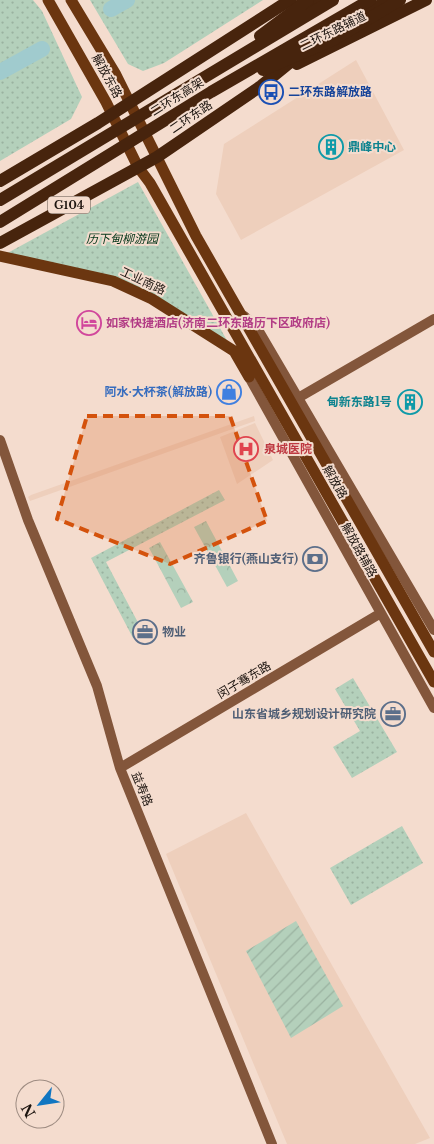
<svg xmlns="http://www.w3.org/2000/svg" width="434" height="1144" font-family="'Libre Baskerville','Noto Sans SC',serif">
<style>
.built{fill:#eecfbc}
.grass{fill:url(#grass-dots)}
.forest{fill:url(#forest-crowns)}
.garden{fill:url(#garden-furrows)}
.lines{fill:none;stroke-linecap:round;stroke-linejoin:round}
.river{stroke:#a0cbce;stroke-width:16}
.secondary{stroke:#83563b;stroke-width:10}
.primary{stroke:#6b3610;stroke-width:11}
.highway{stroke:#47240d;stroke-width:12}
.highway-bridge{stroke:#47240d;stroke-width:12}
.marked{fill:#d4520c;fill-opacity:0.2;stroke:#d4520c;stroke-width:4;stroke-dasharray:10 6;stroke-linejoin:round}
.labels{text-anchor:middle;stroke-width:4;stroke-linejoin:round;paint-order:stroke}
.shield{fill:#f4dcce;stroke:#5d5048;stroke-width:1}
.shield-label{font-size:11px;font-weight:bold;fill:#1c140f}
.street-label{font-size:12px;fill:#1c140f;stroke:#f4dcce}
.transit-label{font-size:12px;font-weight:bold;fill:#164399;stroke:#f4dcce;text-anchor:start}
.culture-label{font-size:12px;font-weight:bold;fill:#0d838f;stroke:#f4dcce;text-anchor:start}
.park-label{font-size:12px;font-style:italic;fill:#003417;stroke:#f4dcce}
.hotel-label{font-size:12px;font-weight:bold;fill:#b23c85;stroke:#f4dcce;text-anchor:start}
.shop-label{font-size:12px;font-weight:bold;fill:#366cbe;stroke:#f4dcce;text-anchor:end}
.health-label{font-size:12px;font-weight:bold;fill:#be3a42;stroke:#f4dcce;text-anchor:start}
.service-label{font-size:12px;font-weight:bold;fill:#4e5e75;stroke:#f4dcce;text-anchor:end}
</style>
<defs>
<pattern id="grass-dots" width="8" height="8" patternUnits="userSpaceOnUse" patternTransform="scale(1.25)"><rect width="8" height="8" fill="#b4d0bb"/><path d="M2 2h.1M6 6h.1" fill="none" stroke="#9ab2a0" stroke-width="1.8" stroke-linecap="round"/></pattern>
<pattern id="forest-crowns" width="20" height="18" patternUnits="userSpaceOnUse" patternTransform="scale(1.25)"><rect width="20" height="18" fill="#b4d0bb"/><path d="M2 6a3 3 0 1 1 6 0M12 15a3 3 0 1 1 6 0" fill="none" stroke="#9ab2a0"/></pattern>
<pattern id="garden-furrows" width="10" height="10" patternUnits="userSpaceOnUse" patternTransform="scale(1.25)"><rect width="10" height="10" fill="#b4d0bb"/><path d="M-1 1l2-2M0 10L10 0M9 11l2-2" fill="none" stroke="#9ab2a0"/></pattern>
</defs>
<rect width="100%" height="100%" fill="#f4dcce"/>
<path class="built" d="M 356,60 L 404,150 L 241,240 L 216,194 L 224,144 Z
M 254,416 L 255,421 L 30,501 L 28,497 L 31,495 Z
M 255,423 L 273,460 L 237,484 L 220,437 Z
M 246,813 L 350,997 L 430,1138 L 415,1144 L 287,1144 L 166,854 Z"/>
<path class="grass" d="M 0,0 L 33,0 L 42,11 L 82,97 L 71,119 L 0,161 Z
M 90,0 L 263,0 L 164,63 L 143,71 L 128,64 Z
M 138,182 L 229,344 L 153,297 L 2,256 Z
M 219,490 L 225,500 L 106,562 L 143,632 L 133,638 L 91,558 Z
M 353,678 L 397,752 L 352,778 L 333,747 L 360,731 L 335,689 Z
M 402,826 L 423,863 L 351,905 L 330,868 Z"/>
<path class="forest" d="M 206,521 L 238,581 L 227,587 L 194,527 Z
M 160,542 L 193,602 L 181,608 L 149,548 Z"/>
<path class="garden" d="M 296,921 L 343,1006 L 291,1038 L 246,951 Z"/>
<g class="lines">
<path class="river" d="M 111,9 L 127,0
M 0,72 L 42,49"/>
<path class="secondary" d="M 244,316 L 257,328 L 434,630
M 249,377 L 434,708
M 298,398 L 434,319
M 0,440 L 28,520 L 97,686 L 120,768 L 272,1144
M 120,768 L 381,613"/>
<path class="primary" d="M 48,0 L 106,102 L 138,167 L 150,183 L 434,682
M 71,0 L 115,73 L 196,236 L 434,652
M 0,256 L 113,281 L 152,299 L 234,351 L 249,377"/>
<path class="highway" d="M 297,6 L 308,7 L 320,0
M 297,64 L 426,0
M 0,181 L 98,123 L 290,0
M 0,243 L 157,157 L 261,86 L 315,42 L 387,1"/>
<path class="highway-bridge" d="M 260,36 L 308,0
M 263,70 L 333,40 L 400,0
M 0,200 L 333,0
M 0,222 L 211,92 L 370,0"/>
</g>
<path class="marked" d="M 87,416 L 230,416 L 267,521 L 170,564 L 57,519 Z"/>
<defs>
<symbol id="bus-ring" viewBox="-11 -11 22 22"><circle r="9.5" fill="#f4dcce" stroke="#1a4fb4" stroke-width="1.5"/><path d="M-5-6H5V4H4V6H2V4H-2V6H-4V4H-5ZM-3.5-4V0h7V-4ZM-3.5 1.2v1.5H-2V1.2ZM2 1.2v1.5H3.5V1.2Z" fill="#1a4fb4"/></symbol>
<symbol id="building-ring" viewBox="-11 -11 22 22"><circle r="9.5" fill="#f4dcce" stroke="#0f9aa8" stroke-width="1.5"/><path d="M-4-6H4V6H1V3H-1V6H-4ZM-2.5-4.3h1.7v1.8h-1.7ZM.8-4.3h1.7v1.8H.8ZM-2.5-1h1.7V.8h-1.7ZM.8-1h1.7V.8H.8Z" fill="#0f9aa8"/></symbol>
<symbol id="hotel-ring" viewBox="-11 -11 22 22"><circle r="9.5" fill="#f4dcce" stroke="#d1479c" stroke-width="1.5"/><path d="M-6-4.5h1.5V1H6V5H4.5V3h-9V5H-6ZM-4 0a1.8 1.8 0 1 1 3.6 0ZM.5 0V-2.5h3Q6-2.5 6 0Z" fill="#d1479c"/></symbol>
<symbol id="shop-ring" viewBox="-11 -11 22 22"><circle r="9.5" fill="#f4dcce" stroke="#3f7fe0" stroke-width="1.5"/><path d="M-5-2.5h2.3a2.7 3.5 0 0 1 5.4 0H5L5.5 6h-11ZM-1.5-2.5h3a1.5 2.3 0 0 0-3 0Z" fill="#3f7fe0"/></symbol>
<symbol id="hospital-ring" viewBox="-11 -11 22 22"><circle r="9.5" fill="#f4dcce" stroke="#e0444e" stroke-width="1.5"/><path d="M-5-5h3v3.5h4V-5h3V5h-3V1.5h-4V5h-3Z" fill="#e0444e"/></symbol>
<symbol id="bank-ring" viewBox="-11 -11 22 22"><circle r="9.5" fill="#f4dcce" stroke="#5c6f8a" stroke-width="1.5"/><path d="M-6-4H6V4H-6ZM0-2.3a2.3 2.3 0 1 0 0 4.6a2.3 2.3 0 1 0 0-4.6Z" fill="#5c6f8a"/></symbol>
<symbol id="office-ring" viewBox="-11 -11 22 22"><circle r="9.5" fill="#f4dcce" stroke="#5c6f8a" stroke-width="1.5"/><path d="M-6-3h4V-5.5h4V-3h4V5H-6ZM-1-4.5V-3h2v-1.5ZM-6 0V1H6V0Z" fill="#5c6f8a"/></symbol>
</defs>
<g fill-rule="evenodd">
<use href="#bus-ring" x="257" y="78" width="28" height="28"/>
<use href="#building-ring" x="317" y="133" width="28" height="28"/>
<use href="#hotel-ring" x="75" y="309" width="28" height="28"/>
<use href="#shop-ring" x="215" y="378" width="28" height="28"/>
<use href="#building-ring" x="396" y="388" width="28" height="28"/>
<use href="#hospital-ring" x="232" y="435" width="28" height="28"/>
<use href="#bank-ring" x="301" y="545" width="28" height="28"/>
<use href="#office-ring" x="131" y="618" width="28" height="28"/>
<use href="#office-ring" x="379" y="700" width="28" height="28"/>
</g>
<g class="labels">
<rect class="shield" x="48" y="196.5" width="42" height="17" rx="4"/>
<g class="shield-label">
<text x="69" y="209">G104</text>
</g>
<g class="street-label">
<text transform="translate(333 31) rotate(-26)" y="4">二环东路辅道</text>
<text transform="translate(107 76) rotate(61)" y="4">解放东路</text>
<text transform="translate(177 97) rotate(-32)" y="4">二环东高架</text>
<text transform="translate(191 117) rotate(-34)" y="4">二环东路</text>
<text transform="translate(143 281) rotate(25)" y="4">工业南路</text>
<text transform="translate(335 482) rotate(60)" y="4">解放路</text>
<text transform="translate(359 550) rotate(61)" y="4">解放路辅路</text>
<text transform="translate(244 680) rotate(-31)" y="4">闵子骞东路</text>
<text transform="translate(142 789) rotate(68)" y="4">益寿路</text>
</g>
<g class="transit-label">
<text x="288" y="96">二环东路解放路</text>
</g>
<g class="culture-label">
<text x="348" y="151">鼎峰中心</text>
<text x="392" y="406" text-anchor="end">甸新东路1号</text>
</g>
<g class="park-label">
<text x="122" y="243">历下甸柳游园</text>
</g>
<g class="hotel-label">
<text x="106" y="327">如家快捷酒店(济南二环东路历下区政府店)</text>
</g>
<g class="shop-label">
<text x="212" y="396">阿水·大杯茶(解放路)</text>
</g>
<g class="health-label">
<text x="264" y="453">泉城医院</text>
</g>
<g class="service-label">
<text x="298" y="563">齐鲁银行(燕山支行)</text>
<text x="162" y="636" text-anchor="start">物业</text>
<text x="376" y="718">山东省城乡规划设计研究院</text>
</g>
</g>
<g transform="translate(40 1104) rotate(240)"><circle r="24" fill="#f4dcce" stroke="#9e8c82"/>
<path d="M0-4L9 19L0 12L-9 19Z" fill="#1176c1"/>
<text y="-8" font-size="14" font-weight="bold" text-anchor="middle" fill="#1c140f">N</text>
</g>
</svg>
